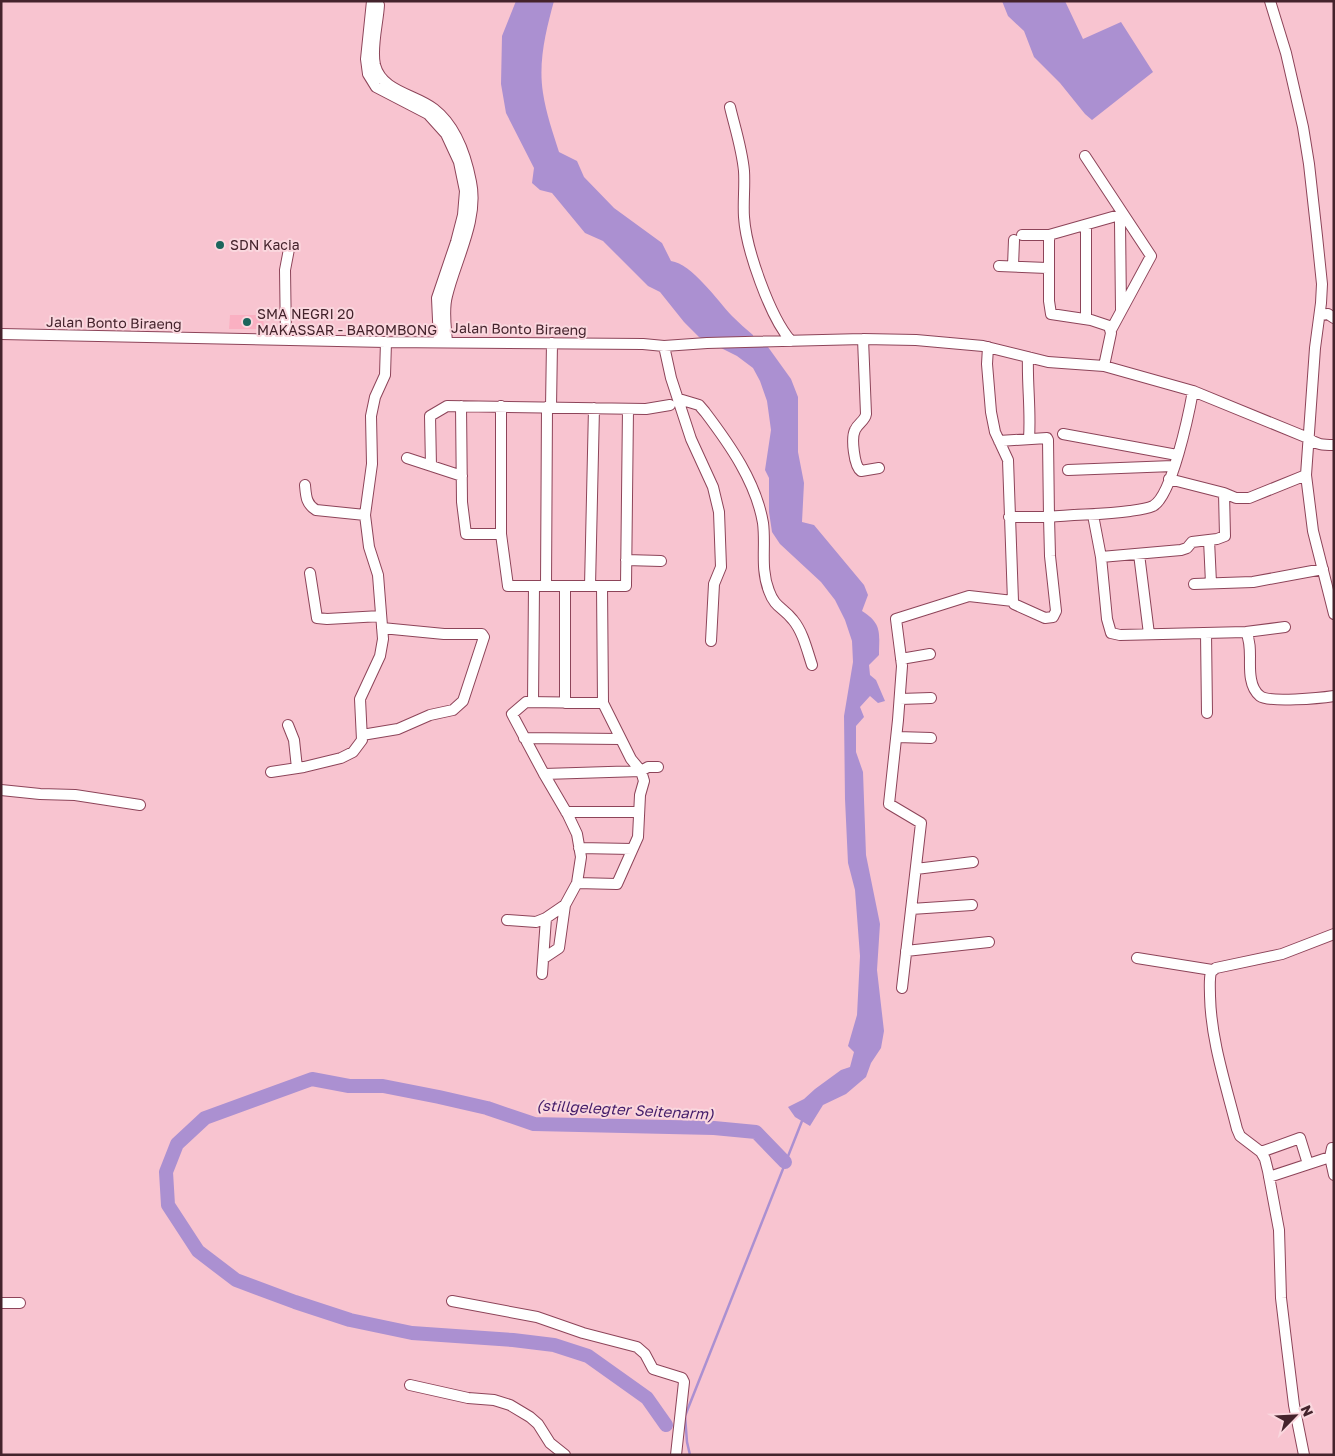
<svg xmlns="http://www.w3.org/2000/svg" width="1335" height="1456" font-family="'Golos Text',sans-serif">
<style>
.built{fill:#fab0c2}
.water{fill:#ab90d1}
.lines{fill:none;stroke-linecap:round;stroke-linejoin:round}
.stream{stroke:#ab90d1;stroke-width:2.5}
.river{stroke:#ab90d1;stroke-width:14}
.minor-casing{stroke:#8d4459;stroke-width:12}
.minor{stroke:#fff;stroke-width:10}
.poi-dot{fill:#1b655c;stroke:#fad7de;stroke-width:2}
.labels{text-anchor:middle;stroke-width:4;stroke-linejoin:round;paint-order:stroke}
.poi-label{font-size:14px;fill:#44232c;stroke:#fad7de;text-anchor:start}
.street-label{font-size:14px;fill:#44232c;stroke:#fad7de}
.water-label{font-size:15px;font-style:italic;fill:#441d6a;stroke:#fad7de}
</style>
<rect width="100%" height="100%" fill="#f8c4d0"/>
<path class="built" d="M 230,315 L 263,315 L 264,329 L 229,329 Z"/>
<path class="water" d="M 516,1 L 554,1 C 546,30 538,62 543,93 C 546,113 553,133 559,152 L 577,161 L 584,177 L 614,208 L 662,243 L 671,261 C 692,264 717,300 732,316 C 739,323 746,329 753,335 L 754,345 L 768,347 L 791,379 L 798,397 L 798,452 L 804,483 L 802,522 L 814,525 L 864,585 L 868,595 L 862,611 C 883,624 879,634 879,655 L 869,665 L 870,675 L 876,680 L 885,701 L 878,703 L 870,696 L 860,707 L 864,717 L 856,726 L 856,752 L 863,772 L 866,855 L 880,924 L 877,970 L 884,1031 L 881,1048 L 871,1063 L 866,1077 L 846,1094 L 823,1105 L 810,1126 L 795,1117 L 788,1107 L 804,1099 L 815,1089 L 841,1070 L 850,1067 L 854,1052 L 848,1046 L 857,1015 L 860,956 L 855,890 L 848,863 L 845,799 L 844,716 L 853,662 L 852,641 L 845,620 L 835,600 L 821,582 L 780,544 L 772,532 L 769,512 L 769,478 L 765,470 L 771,430 L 767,401 L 760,381 L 753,368 L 737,356 L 699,337 L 684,322 L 660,292 L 648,286 L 603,241 L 585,233 L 552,193 L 540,190 L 532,183 L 534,168 L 506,113 L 501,84 L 502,36 Z
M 1002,1 L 1065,1 L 1083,39 L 1121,22 L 1153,72 L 1092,120 L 1085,114 L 1060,83 L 1034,57 L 1024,31 L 1008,16 Z"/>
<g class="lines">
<path class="stream" d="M 690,1455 L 687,1442 L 685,1416 L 802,1121"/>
<path class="river" d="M 666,1425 L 647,1398 L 588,1356 L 554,1345 L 513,1340 L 412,1333 L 350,1320 L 295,1302 L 236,1280 L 198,1251 L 168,1205 L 166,1172 L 177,1144 L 205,1118 L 312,1079 L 349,1086 L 383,1086 L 439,1097 L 487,1108 L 534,1124 L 714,1128 L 756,1132 L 785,1162"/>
<defs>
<path id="minor" d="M 372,1 L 366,59 L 368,74 L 376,87 L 428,114 L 446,134 L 459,162 L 465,191 L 463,215 L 456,242 L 437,298 L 439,342
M 1270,1 L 1286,53 L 1303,127 L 1309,164 L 1317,236 L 1322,284 L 1321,303 L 1315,348 L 1306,475 L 1313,531 L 1334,614
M 379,5 C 378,23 371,48 375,65 C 382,92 415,94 434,109 C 456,126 466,156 471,182 C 479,220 455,261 447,296 C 443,310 446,328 447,342
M 730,107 C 735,128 742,149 744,171 C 745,186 743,202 744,217 C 746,249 770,317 791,341
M 1085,156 L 1151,256 L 1111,330
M 1086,225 L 1086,319
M 1022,235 L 1049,235
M 999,266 L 1047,268 L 1049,270 L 1049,301 L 1051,314 L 1091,320 L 1109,326 L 1111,333 L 1104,366
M 1013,266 L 1014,240
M 1049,270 L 1049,235 L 1123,214
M 1121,310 L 1120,222 L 1123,214
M 1320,315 L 1328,314 L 1334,318
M 1,334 L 386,342 L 643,344 L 664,346 L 707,343 L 863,339 L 916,340 L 983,346 L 1048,362 L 1104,366 L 1193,391 L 1308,438 C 1317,445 1323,445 1334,445
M 863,339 L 866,414 C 865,421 858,423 855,430 C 851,438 854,466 861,471 L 879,468
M 286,340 L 285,270 L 289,249
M 664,346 L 671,378 L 691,439 L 713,487 L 719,512 L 721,567 L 714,584 L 711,641
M 988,347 L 987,364 L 991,412 L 995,432 L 1008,460 L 1013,601 L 1014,604 L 1045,618 L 1053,617 L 1056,611 L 1050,556 L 1049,517 C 1076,514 1103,515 1130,511 C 1137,510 1146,509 1153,506 C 1172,496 1189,413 1193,391
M 1028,357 C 1027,384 1031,411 1029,438
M 679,399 L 699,405 L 705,412 C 730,445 756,482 763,523 C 766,546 760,568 769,591 C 775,608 783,607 793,620 C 803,632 807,650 812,665
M 461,406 L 462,502 L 466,534 L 501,534
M 501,406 L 501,534 L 508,586 L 626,586 L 628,409
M 551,407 L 552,343
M 1063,434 L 1177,455
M 999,441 L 1047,438 L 1048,440 L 1049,517 L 1009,517
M 407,458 L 462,476
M 431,466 L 430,416 L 447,406 L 646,409 L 670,405
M 1068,470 L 1173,466
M 305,485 C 306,496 306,504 316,510 L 365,515
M 1224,493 L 1236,498 L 1249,498 L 1306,475
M 1093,515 L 1101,557 L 1107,619 L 1111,633 L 1120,635 L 1246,632 L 1285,627
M 1209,540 L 1211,583
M 1139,554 L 1149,634
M 1101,557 L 1181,550 L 1187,548 L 1192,542 L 1217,539 L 1225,536 L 1224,493 L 1169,479
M 626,560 L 661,561
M 310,573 L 317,618 L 327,619 L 381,616
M 1194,584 L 1253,582 L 1323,569
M 546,586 L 547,407
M 590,586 L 594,408
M 1246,632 C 1253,646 1248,664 1251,679 C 1252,685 1255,692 1260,696 C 1269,703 1321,698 1334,696
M 1206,633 L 1207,713
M 901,659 L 930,654
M 900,699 L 931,698
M 533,702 L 534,586
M 565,703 L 565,586
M 288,725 L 294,740 L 297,768
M 362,735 L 398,729 L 430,715 L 453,710 L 463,701 L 484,637 L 482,634 L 444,634 L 382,628
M 897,737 L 931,738
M 524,738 L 620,739
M 271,772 L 304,767 L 341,758 L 353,752 L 362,740 L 360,699 L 380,656 L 383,639 L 378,575 L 369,547 L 365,515 L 372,464 L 371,416 L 375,397 L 385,375 L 386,342
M 544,774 L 641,771 L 648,767 L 658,767
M 1,790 L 40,794 L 75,795 L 140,805
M 566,812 L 639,812
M 579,848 L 632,849
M 916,869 L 973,862
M 577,883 L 617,884 L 638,837 L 640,795 L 644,781 L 641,771 L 631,759 L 603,703 L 602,586
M 911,909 L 972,905
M 507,920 L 536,922 L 546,918 L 565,905 L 577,883 L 581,857 L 577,834 L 568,815 L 544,774 L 512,714 L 526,702 L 603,703
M 906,951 L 989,942
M 544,958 L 559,948 L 565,905
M 1137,958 L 1212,970
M 542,974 L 546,918
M 902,988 L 921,823 L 889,804 L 898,720 L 902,666 L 896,619 L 969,596 L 1013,601
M 1261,1152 L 1300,1138 L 1308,1164
M 1330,1157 L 1334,1175
M 1269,1177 L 1330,1157 L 1332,1148 L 1334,1148
M 452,1301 L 537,1317 L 583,1333 L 637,1347 L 645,1354 L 653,1369 L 682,1378 L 684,1382 L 676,1455
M 1,1303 L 20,1303
M 410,1385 L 468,1398 L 494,1400 L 510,1405 L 530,1417 L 538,1424 L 550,1443 L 565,1455
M 1304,1455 L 1294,1405 L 1287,1348 L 1281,1298 L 1279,1230 L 1268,1171 L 1265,1159 L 1261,1152 L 1240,1136 L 1237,1129 C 1226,1085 1211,1041 1210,996 C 1210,988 1209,980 1211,972 L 1216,968 L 1282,954 L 1334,934"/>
</defs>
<use href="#minor" class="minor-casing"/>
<use href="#minor" class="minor"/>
</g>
<g class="poi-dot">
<circle cx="220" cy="245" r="5"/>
<circle cx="247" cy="322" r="5"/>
</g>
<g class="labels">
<g class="poi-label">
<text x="230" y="250">SDN Kacia</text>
<text x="257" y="319">SMA NEGRI 20<tspan x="257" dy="16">MAKASSAR - BAROMBONG</tspan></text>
</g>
<g class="street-label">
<text transform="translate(114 323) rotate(1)" y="5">Jalan Bonto Biraeng</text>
<text transform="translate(519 329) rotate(1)" y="5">Jalan Bonto Biraeng</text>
</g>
<g class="water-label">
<text transform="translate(625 1110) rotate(3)" y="5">(stillgelegter Seitenarm)</text>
</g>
</g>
<rect width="1335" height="1456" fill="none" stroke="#44232c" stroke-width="5"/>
<g transform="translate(1295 1416) rotate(66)" stroke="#fad7de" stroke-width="4" paint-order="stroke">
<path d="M0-4L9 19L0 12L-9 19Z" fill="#44232c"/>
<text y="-8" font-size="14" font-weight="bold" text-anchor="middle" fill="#44232c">N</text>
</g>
</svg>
